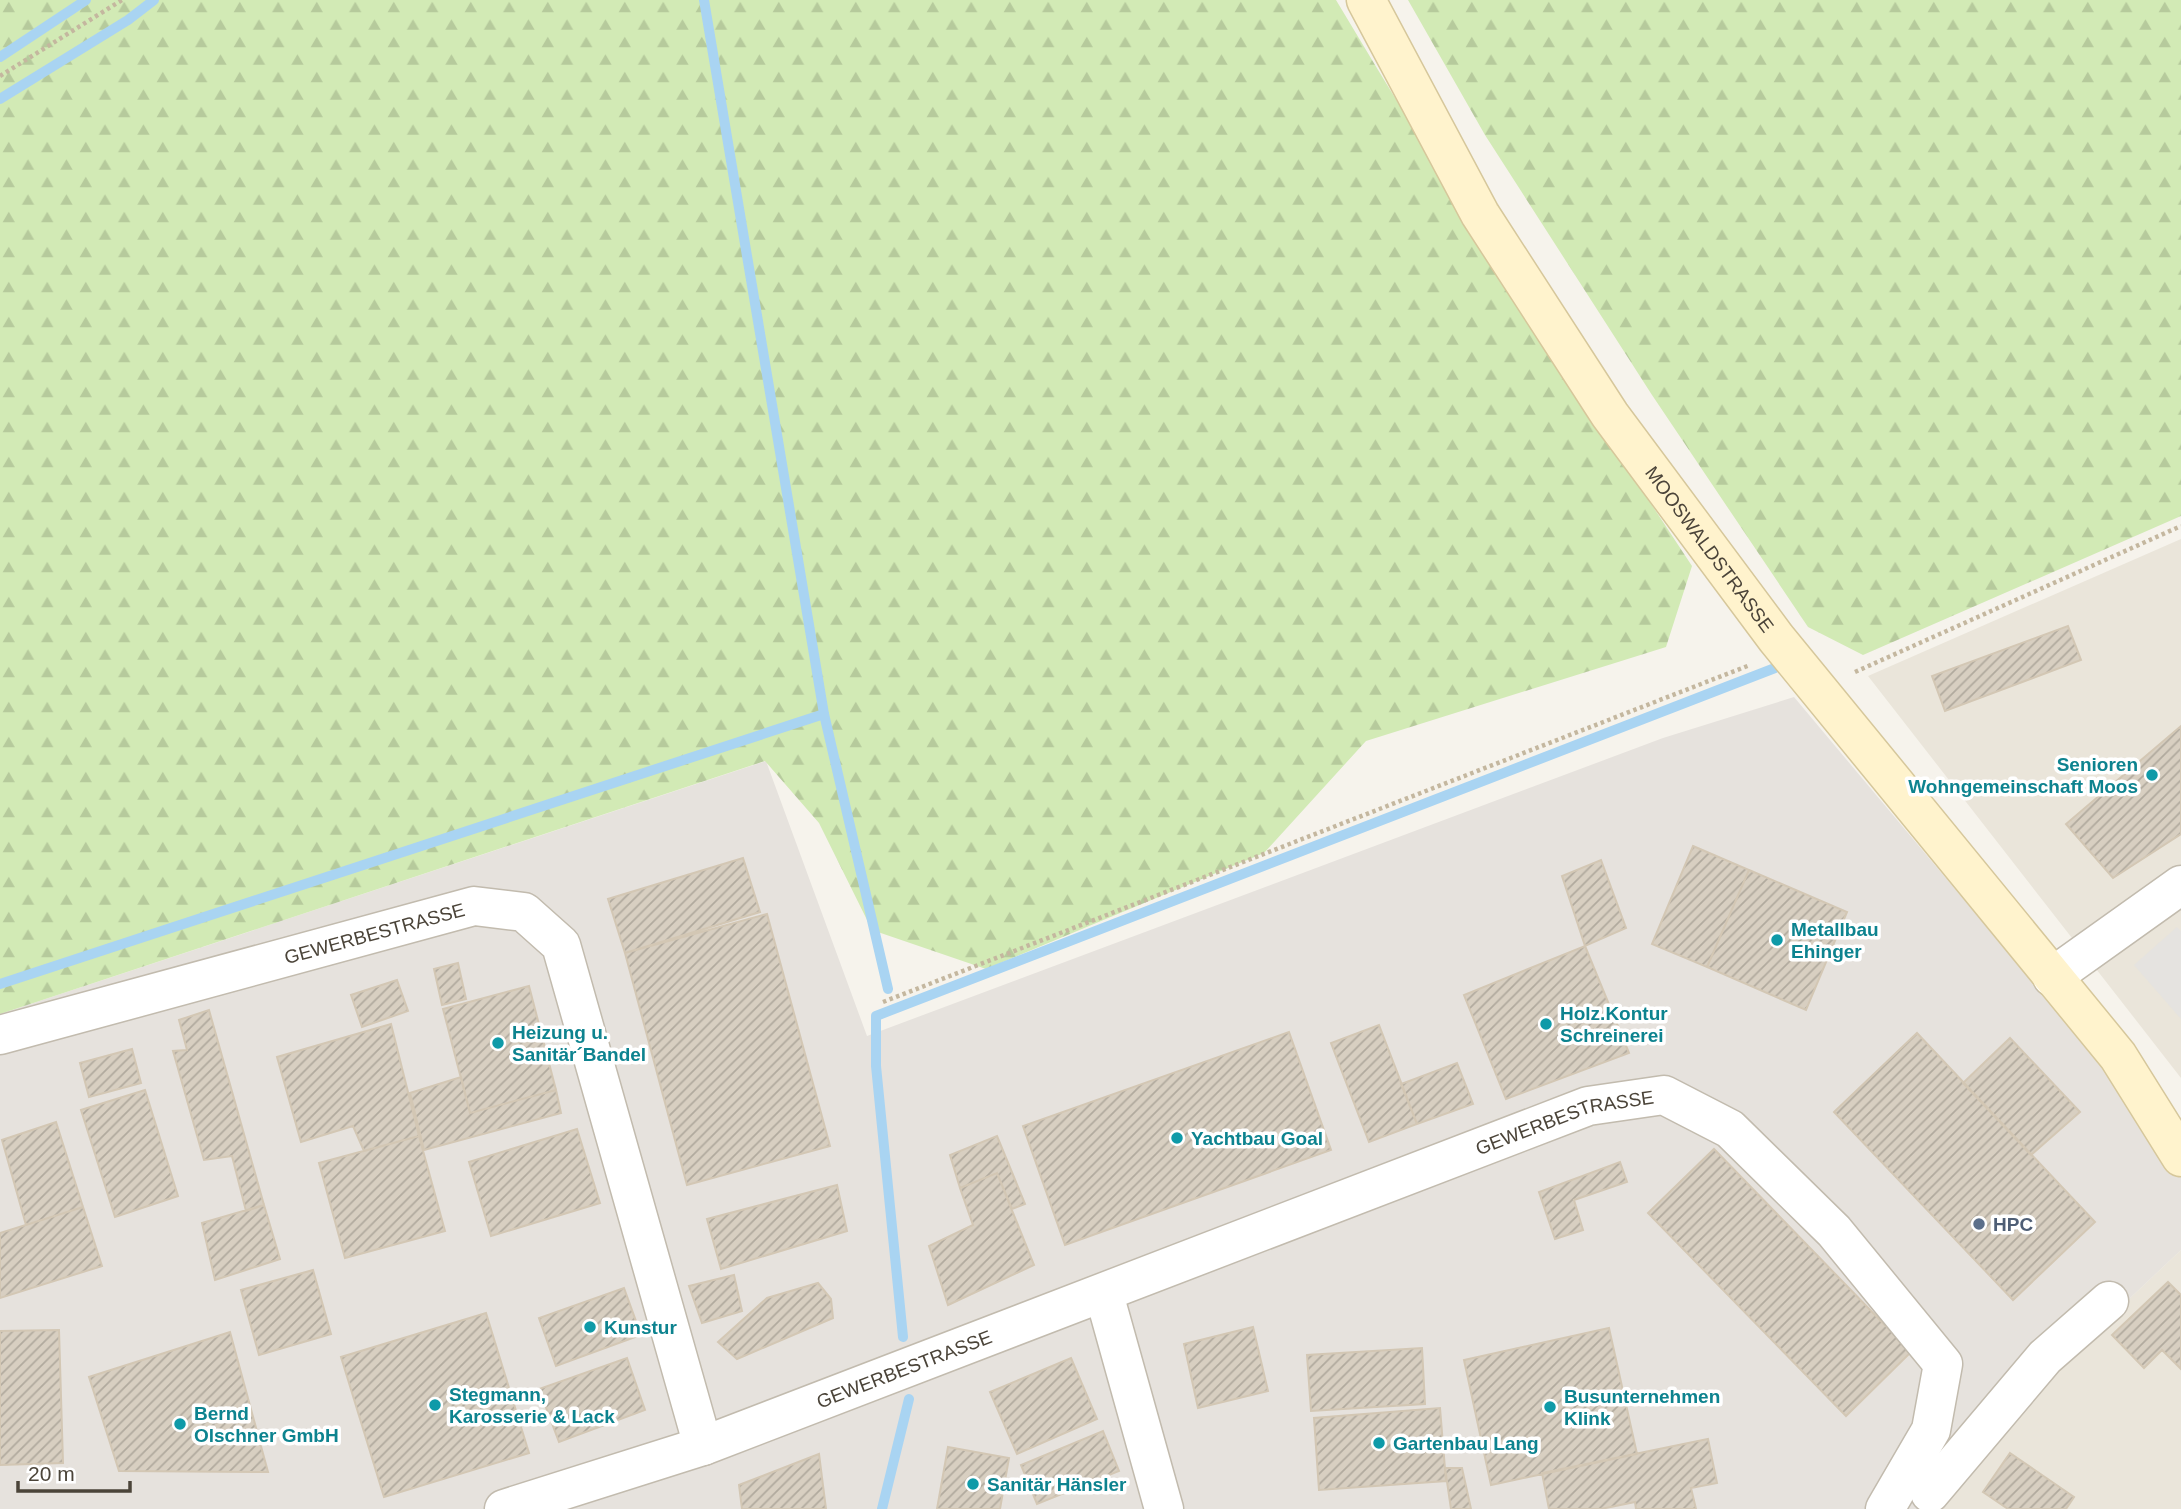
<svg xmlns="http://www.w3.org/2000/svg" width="2181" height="1509" font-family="Arial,sans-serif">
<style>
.residential{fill:#eae5da}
.industrial{fill:#e6e2dd}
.forest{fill:url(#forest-firs)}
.parking{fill:#e5e3e0}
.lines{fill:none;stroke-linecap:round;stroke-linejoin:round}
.stream{stroke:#a9d4f2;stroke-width:10}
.building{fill:url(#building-hatch);stroke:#d3c7b4;stroke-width:2}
.minor-casing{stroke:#c2bbae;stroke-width:41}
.secondary-casing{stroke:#d6c79b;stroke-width:41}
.path{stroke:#c4b79f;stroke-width:4.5;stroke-dasharray:3.5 3.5;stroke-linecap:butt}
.minor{stroke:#fff;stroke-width:38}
.secondary{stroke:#fff3cd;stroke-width:38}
.culture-dot{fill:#0f9aa8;stroke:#fff;stroke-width:2.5}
.service-dot{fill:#5c6f8a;stroke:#fff;stroke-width:2.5}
.labels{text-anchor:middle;stroke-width:7;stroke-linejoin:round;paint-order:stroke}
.street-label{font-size:19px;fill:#4b4439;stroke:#fff}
.culture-label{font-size:19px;font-weight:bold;fill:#0d838f;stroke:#fff;text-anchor:start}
.service-label{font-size:19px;font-weight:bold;fill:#4e5e75;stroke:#fff;text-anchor:start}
</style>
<defs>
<pattern id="forest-firs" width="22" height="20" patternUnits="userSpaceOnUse" patternTransform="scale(1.75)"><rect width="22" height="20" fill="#d2eab5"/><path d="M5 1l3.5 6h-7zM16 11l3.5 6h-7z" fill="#b6ca9c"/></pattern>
<pattern id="building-hatch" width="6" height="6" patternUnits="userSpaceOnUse" patternTransform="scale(1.75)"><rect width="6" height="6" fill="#d8cfc1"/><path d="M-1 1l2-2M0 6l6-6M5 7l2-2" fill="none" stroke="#b1aa9e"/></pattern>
</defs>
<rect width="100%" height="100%" fill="#f6f3ec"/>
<path class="residential" d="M 2181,539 L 2181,1078 L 1868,676 Z
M 2181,1250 L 2181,1509 L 1934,1509 L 1988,1432 Z"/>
<path class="industrial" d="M 1794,697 L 2141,1111 L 2181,1173 L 2181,1250 L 1988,1432 L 1934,1509 L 0,1509 L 0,1014 L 766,761 L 867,1036 L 1663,738 Z"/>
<path class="forest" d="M 0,0 L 1336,0 C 1450,191 1569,380 1692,566 L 1666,647 L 1366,741 L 1264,853 L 986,969 L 872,930 L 819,823 L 765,761 L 0,1014 Z
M 1408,0 L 2181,0 L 2181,516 L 1863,655 L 1808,627 L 1652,395 L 1485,135 Z"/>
<path class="parking" d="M 2177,927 L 2181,931 L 2181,1019 L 2134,965 Z"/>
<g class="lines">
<path class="stream" d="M 704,0 L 824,714 L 888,989
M 0,57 L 86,0
M 0,99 L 128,20 L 154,0
M 0,984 L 824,714
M 903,1337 L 876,1066 L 876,1016 L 1775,668
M 882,1509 L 909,1399"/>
</g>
<path class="building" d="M 2068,626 L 2081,660 L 1945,711 L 1932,676 Z
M 2181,726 L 2181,834 L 2113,878 L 2066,824 Z
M 1693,846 L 1749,870 L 1707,967 L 1652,944 Z
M 743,858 L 760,912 L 625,953 L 608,899 Z
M 1601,860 L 1626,928 L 1585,946 L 1562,876 Z
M 1749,870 L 1847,912 L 1806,1010 L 1707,967 Z
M 767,914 L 830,1146 L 687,1185 L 625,953 Z
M 1585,946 L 1629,1053 L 1506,1099 L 1464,995 Z
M 458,963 L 466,999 L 442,1005 L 434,969 Z
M 397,980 L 408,1011 L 362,1027 L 351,995 Z
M 529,986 L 556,1090 L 470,1113 L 443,1009 Z
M 209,1010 L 264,1205 L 246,1211 L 232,1156 L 204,1160 L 173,1051 L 187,1050 L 179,1020 Z
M 391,1024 L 419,1136 L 364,1151 L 353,1126 L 301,1142 L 277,1057 Z
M 1379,1025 L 1417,1124 L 1369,1142 L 1331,1043 Z
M 1289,1032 L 1331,1150 L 1065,1245 L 1023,1126 Z
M 1917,1033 L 2095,1222 L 2013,1300 L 1834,1112 Z
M 2010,1038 L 2080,1112 L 2031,1155 L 1963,1083 Z
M 132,1049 L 141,1083 L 89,1097 L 80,1063 Z
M 1457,1063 L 1473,1104 L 1417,1124 L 1401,1084 Z
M 461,1077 L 470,1113 L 556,1090 L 561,1113 L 424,1150 L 410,1093 Z
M 145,1090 L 178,1196 L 115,1217 L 81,1110 Z
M 56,1122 L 83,1207 L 26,1225 L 2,1140 Z
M 577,1129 L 600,1203 L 491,1236 L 469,1162 Z
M 419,1136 L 445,1231 L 345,1258 L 319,1163 Z
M 997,1136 L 1025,1204 L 1012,1209 L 997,1173 L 960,1188 L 950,1155 Z
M 1714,1149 L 1911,1352 L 1846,1416 L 1648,1213 Z
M 1620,1162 L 1627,1182 L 1574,1200 L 1583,1230 L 1555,1239 L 1539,1192 Z
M 997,1173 L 1034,1265 L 948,1305 L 929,1246 L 973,1225 L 960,1188 Z
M 837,1185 L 847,1231 L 721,1269 L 707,1219 Z
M 264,1205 L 280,1259 L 215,1280 L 202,1223 Z
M 83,1207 L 102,1266 L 0,1298 L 0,1233 Z
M 313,1270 L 331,1334 L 259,1355 L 241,1290 Z
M 734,1275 L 742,1311 L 702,1323 L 689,1286 Z
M 2168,1282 L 2181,1295 L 2181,1369 L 2162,1350 L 2144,1368 L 2112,1335 Z
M 818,1283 L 831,1299 L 833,1318 L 737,1359 L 718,1342 L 767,1298 Z
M 624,1288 L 641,1335 L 556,1366 L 539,1318 Z
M 486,1313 L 529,1453 L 384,1497 L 341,1357 Z
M 1253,1327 L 1268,1391 L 1198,1408 L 1184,1344 Z
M 1609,1328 L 1637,1454 L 1491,1485 L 1464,1360 Z
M 59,1330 L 63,1463 L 0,1465 L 0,1331 Z
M 230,1332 L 268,1472 L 119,1471 L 89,1377 Z
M 1422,1348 L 1425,1404 L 1311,1411 L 1307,1355 Z
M 627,1358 L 645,1410 L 559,1442 L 539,1389 Z
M 1071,1358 L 1097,1419 L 1017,1454 L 990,1392 Z
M 1440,1408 L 1446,1481 L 1319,1490 L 1314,1418 Z
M 1103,1431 L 1119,1471 L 1037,1504 L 1021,1465 Z
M 1708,1439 L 1717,1483 L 1691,1488 L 1696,1509 L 1636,1509 L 1635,1502 L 1601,1509 L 1549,1509 L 1542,1473 Z
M 948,1447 L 1009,1458 L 1000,1509 L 937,1509 Z
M 2010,1453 L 2074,1497 L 2066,1509 L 2008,1509 L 1983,1492 Z
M 819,1454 L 826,1509 L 742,1509 L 739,1485 Z
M 1445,1468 L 1462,1468 L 1471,1509 L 1451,1509 Z"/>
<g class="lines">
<defs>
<g id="minor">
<path d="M 2052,977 L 2181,885"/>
<path id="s1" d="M 0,1035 L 474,906 L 524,912 L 561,945 L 703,1446"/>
<path d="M 1104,1294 L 1164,1509"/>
<path d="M 1930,1493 L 2045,1357 L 2109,1301"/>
<path id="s2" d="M 504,1509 L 703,1446 L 1588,1106 L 1664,1095 L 1730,1129 L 1834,1231 L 1943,1364 L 1931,1430 L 1885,1509"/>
</g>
<g id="secondary">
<path id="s3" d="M 1366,0 L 1480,214 L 1610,415 L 1776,638 L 2118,1056 L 2181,1157"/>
</g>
</defs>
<use href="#minor" class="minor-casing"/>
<use href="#secondary" class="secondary-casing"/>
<path class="path" d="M 0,76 L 122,0
M 1855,672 L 2181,526
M 883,1002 L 1750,665"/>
<use href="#minor" class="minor"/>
<use href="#secondary" class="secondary"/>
</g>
<g class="culture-dot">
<circle cx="2152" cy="775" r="7"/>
<circle cx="1777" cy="940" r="7"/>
<circle cx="1546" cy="1024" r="7"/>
<circle cx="498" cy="1043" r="7"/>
<circle cx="1177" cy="1138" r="7"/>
<circle cx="590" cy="1327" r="7"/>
<circle cx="435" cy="1405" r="7"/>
<circle cx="1550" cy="1407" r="7"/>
<circle cx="180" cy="1424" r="7"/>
<circle cx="1379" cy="1443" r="7"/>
<circle cx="973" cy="1484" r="7"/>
</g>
<circle class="service-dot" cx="1979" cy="1224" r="7"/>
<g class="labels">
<g class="street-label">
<text dy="7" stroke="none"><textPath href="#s3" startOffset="649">MOOSWALDSTRASSE</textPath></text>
<text dy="7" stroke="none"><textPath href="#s1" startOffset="388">GEWERBESTRASSE</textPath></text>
<text dy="7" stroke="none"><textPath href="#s2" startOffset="1130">GEWERBESTRASSE</textPath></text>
<text dy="7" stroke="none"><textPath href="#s2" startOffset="424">GEWERBESTRASSE</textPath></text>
</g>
<g class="culture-label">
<text x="2138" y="771" text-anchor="end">Senioren<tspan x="2138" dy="22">Wohngemeinschaft Moos</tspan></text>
<text x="1791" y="936">Metallbau<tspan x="1791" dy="22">Ehinger</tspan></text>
<text x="1560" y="1020">Holz.Kontur<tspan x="1560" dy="22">Schreinerei</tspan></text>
<text x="512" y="1039">Heizung u.<tspan x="512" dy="22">Sanitär´Bandel</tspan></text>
<text x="1191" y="1145">Yachtbau Goal</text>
<text x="604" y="1334">Kunstur</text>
<text x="449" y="1401">Stegmann,<tspan x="449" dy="22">Karosserie &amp; Lack</tspan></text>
<text x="1564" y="1403">Busunternehmen<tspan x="1564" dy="22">Klink</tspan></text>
<text x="194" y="1420">Bernd<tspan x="194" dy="22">Olschner GmbH</tspan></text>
<text x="1393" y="1450">Gartenbau Lang</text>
<text x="987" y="1491">Sanitär Hänsler</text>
</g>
<g class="service-label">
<text x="1993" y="1231">HPC</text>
</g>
</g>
<path d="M18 1481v10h112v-10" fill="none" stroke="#4b4439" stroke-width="3.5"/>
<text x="28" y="1481" font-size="21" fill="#4b4439" stroke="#ffffff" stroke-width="5" paint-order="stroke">20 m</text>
</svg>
